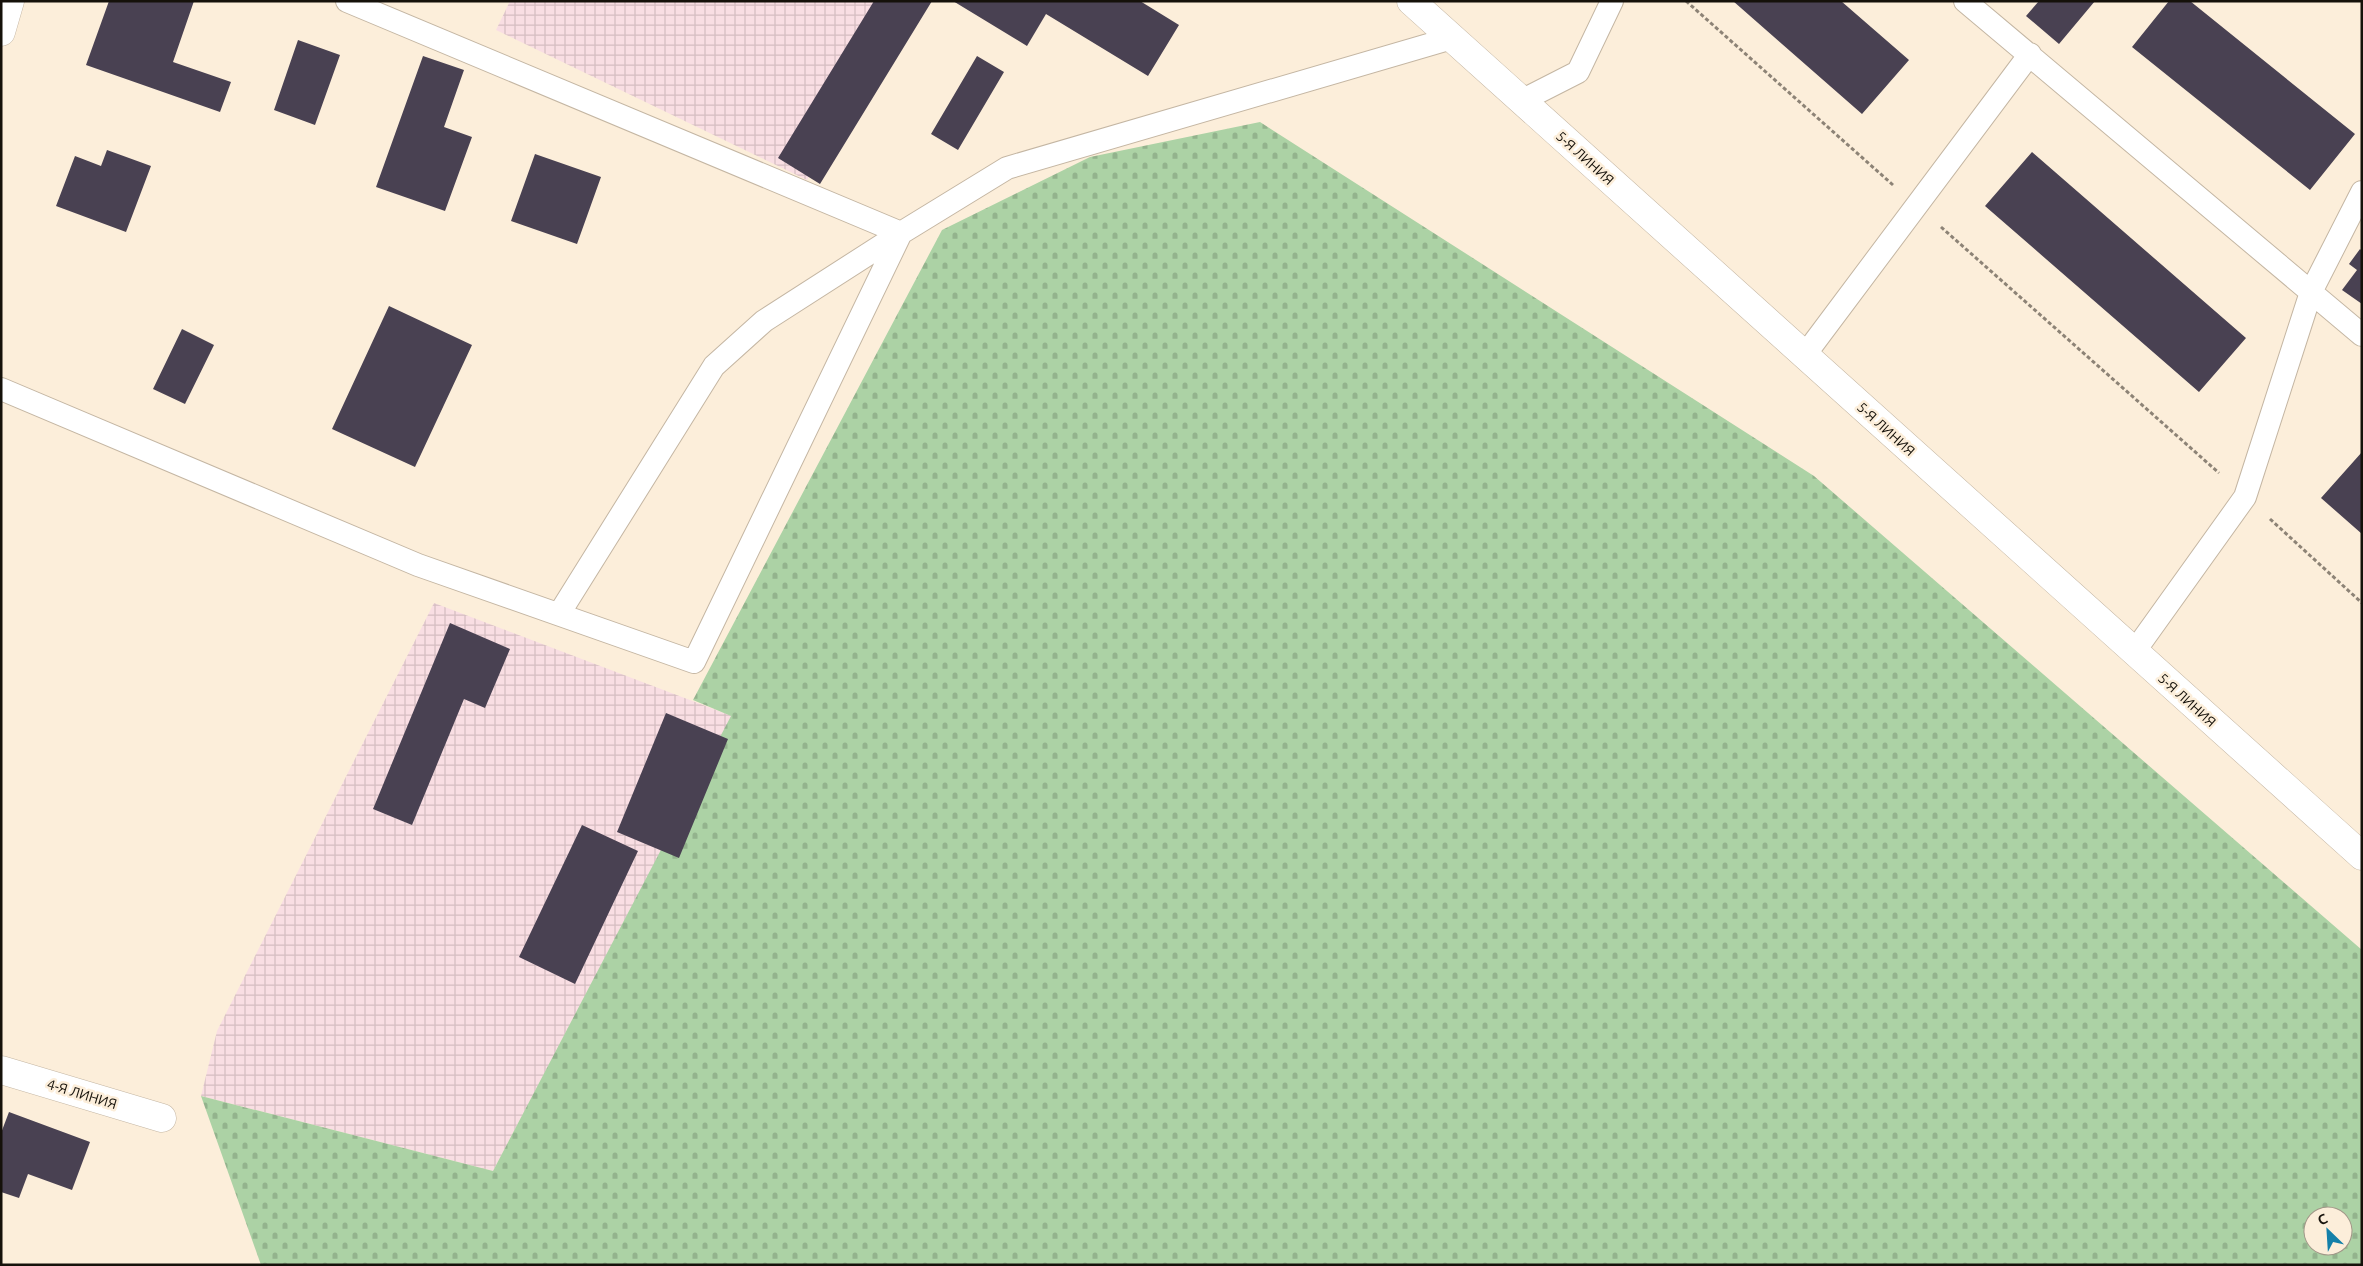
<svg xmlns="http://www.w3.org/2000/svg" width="2363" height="1266" font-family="Ubuntu,sans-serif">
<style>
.industrial{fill:url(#industrial-grid)}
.cemetery{fill:url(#cemetery-stones);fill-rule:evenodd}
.building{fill:#494152}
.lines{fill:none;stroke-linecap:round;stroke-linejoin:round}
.service-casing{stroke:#c4b6a3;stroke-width:24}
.minor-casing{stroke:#c4b6a3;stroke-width:29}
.tertiary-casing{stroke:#c4b6a3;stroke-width:29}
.path{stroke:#8d8376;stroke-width:3;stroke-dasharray:4 2.5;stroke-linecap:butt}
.service{stroke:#fff;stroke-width:22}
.minor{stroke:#fff;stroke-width:28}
.tertiary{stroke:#fff;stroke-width:28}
.labels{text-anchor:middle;stroke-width:5;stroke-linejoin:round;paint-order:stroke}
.street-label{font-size:14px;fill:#15110a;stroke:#fceeda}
</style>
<defs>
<pattern id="industrial-grid" width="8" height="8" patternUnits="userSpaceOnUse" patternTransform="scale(1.25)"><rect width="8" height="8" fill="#f9dee3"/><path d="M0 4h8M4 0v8" fill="none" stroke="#d5bdc1"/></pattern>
<pattern id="cemetery-stones" width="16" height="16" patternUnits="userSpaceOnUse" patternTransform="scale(1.25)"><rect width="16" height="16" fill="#acd2a5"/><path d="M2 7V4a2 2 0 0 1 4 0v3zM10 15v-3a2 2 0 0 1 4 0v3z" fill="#93b38d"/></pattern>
</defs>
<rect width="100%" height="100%" fill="#fceeda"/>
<path class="industrial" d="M 510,1 L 912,1 L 807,180 L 496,30 Z
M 434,603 L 732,716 L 493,1171 L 201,1096 L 217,1031 Z"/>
<path class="cemetery" d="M 1260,122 L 1814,476 L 2362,950 L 2362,1265 L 261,1265 L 201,1096 L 493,1171 L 731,716 L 693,700 L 942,230 L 1090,157 ZM 2313,1216 L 2343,1216 L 2343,1246 L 2313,1246 Z"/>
<path class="building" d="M 109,1 L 194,1 L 173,62 L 231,82 L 220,112 L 86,65 Z
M 874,1 L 932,1 L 820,184 L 778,158 Z
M 953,1 L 1140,1 L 1179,25 L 1148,76 L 1046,14 L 1027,46 Z
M 1733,1 L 1841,1 L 1909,60 L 1862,114 Z
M 2039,1 L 2095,1 L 2059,44 L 2026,16 Z
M 2169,1 L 2190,1 L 2355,134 L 2310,190 L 2132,47 Z
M 298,40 L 340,55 L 315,125 L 274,110 Z
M 423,56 L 464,70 L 444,127 L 472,137 L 445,211 L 376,187 Z
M 977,56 L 1004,72 L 958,150 L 931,134 Z
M 107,150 L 151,166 L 126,232 L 56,206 L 75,156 L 101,166 Z
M 2032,152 L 2246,338 L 2199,392 L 1985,206 Z
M 535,154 L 601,177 L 577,244 L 511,221 Z
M 2360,249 L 2362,251 L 2362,304 L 2342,290 L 2357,270 L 2349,264 Z
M 389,306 L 472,345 L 415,467 L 332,429 Z
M 182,329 L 214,345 L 185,404 L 153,389 Z
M 2362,452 L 2362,534 L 2321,498 Z
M 450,623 L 510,649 L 485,708 L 464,699 L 412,825 L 373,809 Z
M 666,713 L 728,739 L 679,858 L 617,832 Z
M 582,825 L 638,851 L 575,984 L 519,957 Z
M 9,1112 L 90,1142 L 72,1190 L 28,1174 L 19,1198 L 1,1192 L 1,1133 Z"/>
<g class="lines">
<defs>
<path id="service" d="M 347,1 L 901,233 L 1007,168 L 1452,38
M 1965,1 L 2362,335
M 1521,101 L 1578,72 L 1612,1
M 1804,356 L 2030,54
M 1,389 L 418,565 L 694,662 L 901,233 L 764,321 L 714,366 L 559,614
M 2134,652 L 2245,497 L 2311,292 L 2362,192"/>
<path id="minor" d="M 1,32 L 10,1
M 1,1070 L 162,1118"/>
<path id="tertiary" d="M 1411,1 L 2362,856"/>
</defs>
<use href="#service" class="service-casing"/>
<use href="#minor" class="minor-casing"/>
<use href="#tertiary" class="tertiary-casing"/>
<path class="path" d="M 1686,1 L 1893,185
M 1941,227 L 2219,473
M 2270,519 L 2362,603"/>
<use href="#service" class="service"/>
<use href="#minor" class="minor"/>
<use href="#tertiary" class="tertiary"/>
</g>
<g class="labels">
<g class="street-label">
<text transform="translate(1585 158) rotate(42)" y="5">5-Я ЛИНИЯ</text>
<text transform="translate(1886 429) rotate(42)" y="5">5-Я ЛИНИЯ</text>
<text transform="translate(2187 700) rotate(42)" y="5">5-Я ЛИНИЯ</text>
<text transform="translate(82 1094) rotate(17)" y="5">4-Я ЛИНИЯ</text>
</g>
</g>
<rect width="2363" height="1266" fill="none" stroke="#15110a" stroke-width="5"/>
<g transform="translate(2328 1231) rotate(335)"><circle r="24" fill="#fceeda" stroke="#a09687"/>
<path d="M0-4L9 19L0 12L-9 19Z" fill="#1480a9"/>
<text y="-8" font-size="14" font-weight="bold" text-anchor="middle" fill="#15110a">С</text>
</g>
</svg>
